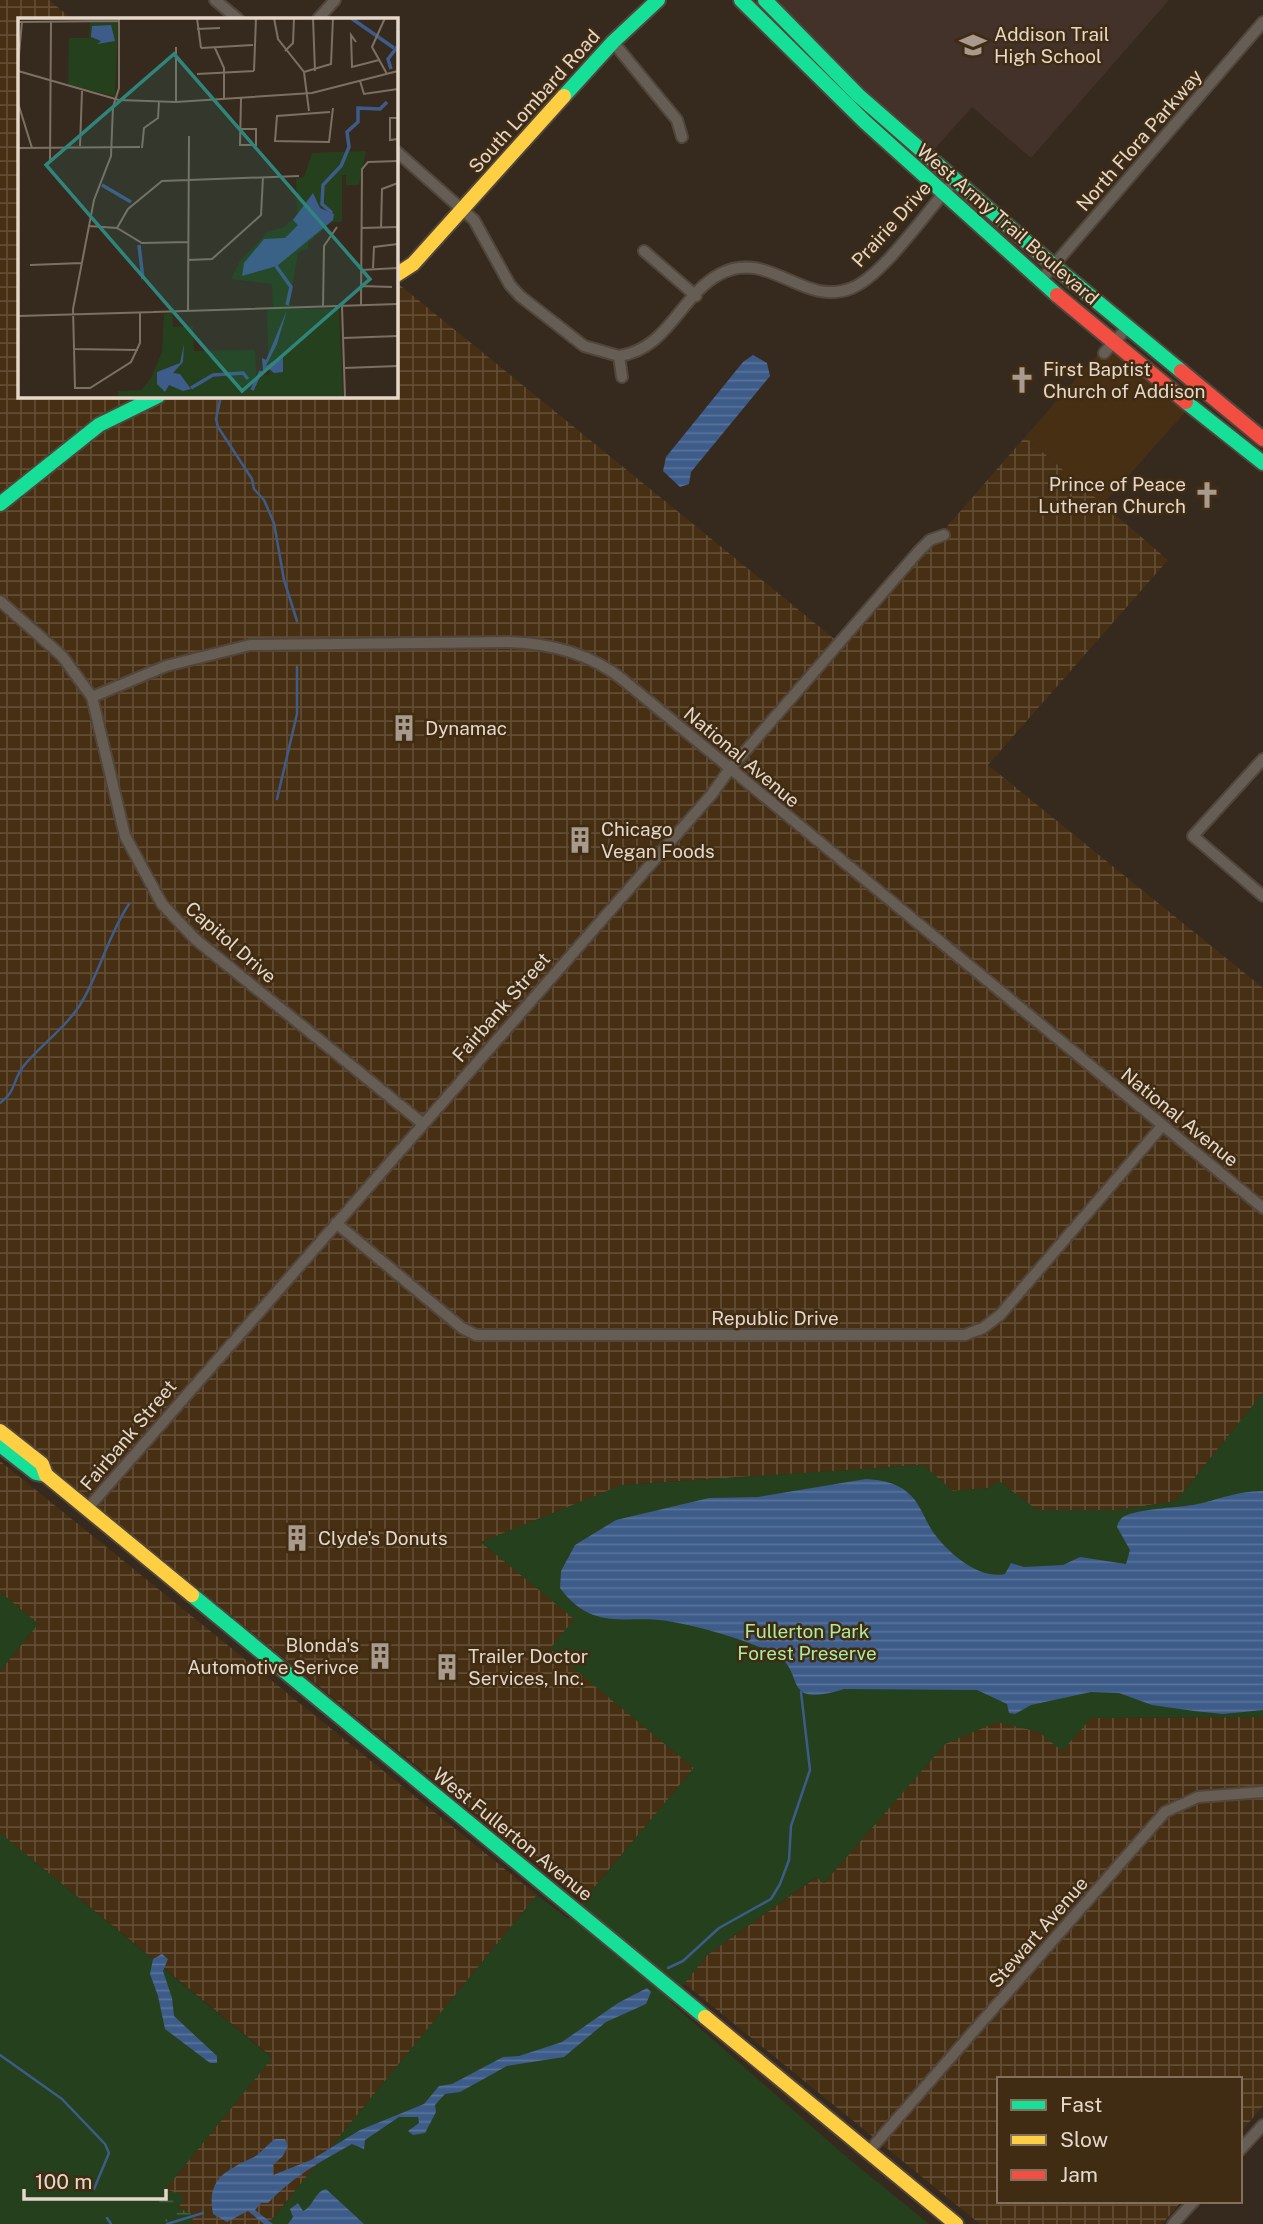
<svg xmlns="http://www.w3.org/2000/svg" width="1263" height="2224" font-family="'Public Sans',sans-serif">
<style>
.built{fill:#472f13}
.industrial{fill:url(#industrial-grid)}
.education{fill:#433229}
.wetland{fill:url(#wetland-marsh)}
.park{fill:#25401c}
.water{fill:url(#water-rules)}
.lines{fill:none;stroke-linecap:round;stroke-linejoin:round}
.stream{stroke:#3d5c89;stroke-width:2.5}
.street-casing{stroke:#51463c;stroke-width:14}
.fast-casing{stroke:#51463c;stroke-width:18}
.slow-casing{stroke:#51463c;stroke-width:18}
.jam-casing{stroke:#51463c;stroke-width:18}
.street{stroke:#665d54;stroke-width:10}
.fast{stroke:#16e098;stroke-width:14}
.slow{stroke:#ffcf43;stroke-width:14}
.jam{stroke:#f24e42;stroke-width:14}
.labels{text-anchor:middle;stroke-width:5;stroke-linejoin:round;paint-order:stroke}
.poi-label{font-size:19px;fill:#e5d8ca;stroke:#402b13;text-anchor:start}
.street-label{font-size:19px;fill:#e5d8ca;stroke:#402b13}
.park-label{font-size:19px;fill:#aaeb9f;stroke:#402b13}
.inset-river{fill:none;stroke:#3d5c89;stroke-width:3.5}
.inset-road{fill:none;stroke:#7c7063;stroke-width:2}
.view{fill:#2f857c;fill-opacity:0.15;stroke:#2f857c;stroke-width:3.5}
.inset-edge{fill:none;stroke:#e5d8ca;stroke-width:3.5}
</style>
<defs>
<pattern id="industrial-grid" width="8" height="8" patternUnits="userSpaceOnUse" patternTransform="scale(1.75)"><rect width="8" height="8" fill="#472f13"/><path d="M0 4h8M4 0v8" fill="none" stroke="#614c34"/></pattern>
<pattern id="wetland-marsh" width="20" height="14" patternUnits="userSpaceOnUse" patternTransform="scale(1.75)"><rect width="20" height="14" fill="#25401c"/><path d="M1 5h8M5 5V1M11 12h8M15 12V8" fill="none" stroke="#445b3c"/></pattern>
<pattern id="water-rules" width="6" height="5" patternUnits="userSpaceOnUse" patternTransform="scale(1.75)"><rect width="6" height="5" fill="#3d5c89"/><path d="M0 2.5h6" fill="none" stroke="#597398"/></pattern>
</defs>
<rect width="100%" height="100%" fill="#362a1e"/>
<path class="built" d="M 1109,341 L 1188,409 L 1103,504 L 1025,437 Z"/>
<path class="industrial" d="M 0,0 L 49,0 L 72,19 L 19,19 L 19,396 L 396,396 L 396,282 L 843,646 L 1025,437 L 1168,560 L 988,765 L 1263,988 L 1263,1393 L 1176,1501 L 1118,1510 L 1037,1510 L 999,1482 L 989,1488 L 953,1491 L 922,1465 L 622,1485 L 482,1543 L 575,1619 L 551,1649 L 694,1768 L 583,1901 L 0,1427 Z
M 0,1461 L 537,1895 L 268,2224 L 169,2224 L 150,2208 L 272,2057 L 0,1833 L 0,1671 L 38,1624 L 0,1592 Z
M 1263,1717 L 1263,2106 L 1240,2133 L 1240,2079 L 999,2079 L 999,2201 L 1182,2201 L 1162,2224 L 980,2224 L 684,1983 L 707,1955 L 817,1877 L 824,1883 L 944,1744 L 997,1721 L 1039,1732 L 1062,1750 L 1091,1718 Z"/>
<path class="education" d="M 771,0 L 1169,0 L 1031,158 L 972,107 L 931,153 L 858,90 Z"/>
<path class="wetland" d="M 161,2188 L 181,2194 L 183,2201 L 178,2208 L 195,2215 L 190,2224 L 94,2224 Z"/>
<path class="park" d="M 1263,1393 L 1263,1717 L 1091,1718 L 1062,1751 L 1039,1732 L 997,1722 L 945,1744 L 824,1883 L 816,1877 L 707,1955 L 670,2002 L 843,2154 L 929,2224 L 268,2224 L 537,1895 L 568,1919 L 694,1768 L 550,1649 L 574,1619 L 481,1542 L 622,1485 L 923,1465 L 953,1491 L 989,1488 L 999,1481 L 1037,1510 L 1118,1510 L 1176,1501 Z
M 0,1592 L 38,1624 L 0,1671 Z
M 0,1833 L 272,2058 L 150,2208 L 169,2224 L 0,2224 Z"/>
<path class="water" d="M 753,355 L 767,363 L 770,376 L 691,472 L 689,484 L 680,487 L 663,471 L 666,457 L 743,362 Z
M 866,1479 C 881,1480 895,1482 907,1492 C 920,1502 924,1519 933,1532 C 948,1553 979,1580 1005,1574 L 1011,1563 L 1024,1567 L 1063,1565 L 1080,1557 L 1126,1564 L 1130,1550 L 1117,1527 C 1118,1522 1121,1517 1127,1515 C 1145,1508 1178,1508 1198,1504 C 1224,1498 1234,1492 1263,1491 L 1263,1710 L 1223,1714 L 1194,1711 L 1152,1705 L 1119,1693 L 1091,1692 L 1031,1705 L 1015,1714 L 1009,1713 L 1007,1704 L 977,1690 L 844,1689 C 776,1710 810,1669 771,1652 C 740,1638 705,1628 673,1622 C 628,1613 594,1634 560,1588 L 561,1571 L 575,1545 L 616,1520 L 709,1498 L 758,1497 Z
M 162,1954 L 168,1959 L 163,1971 L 172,1998 L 174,2016 L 217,2056 L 217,2063 L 210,2063 L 165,2029 L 158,1996 L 150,1974 L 153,1959 Z
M 647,1988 L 651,1992 L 646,2004 L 606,2022 L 564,2057 L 507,2066 L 460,2092 L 445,2094 L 435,2105 L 436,2112 L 425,2133 L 413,2135 L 408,2131 L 419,2123 L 418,2117 L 399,2117 L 365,2140 L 364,2149 L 352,2144 C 321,2161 291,2178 268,2203 L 261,2203 L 255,2210 L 273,2224 L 264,2224 L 248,2211 L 227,2222 L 213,2214 C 206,2178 227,2170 254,2157 C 261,2153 268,2144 275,2139 L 285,2139 L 288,2146 L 283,2156 L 273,2165 L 273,2175 L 311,2160 L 360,2130 L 424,2104 L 439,2086 L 452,2084 L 503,2057 L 519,2056 L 562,2042 L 618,2003 Z
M 326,2189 L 364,2224 L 288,2224 L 293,2217 L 290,2209 L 298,2203 L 303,2211 C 314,2206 314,2192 326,2189 Z"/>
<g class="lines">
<path class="stream" d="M 221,396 L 216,419 L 218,427 L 252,479 L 254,489 L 264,500 L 274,523 L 284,580 L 297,621
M 277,799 L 297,714 L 297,667
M 0,1103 C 15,1093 13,1081 22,1068 C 40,1045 64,1030 80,1005 C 100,973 108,935 129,904
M 668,1968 L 683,1961 L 719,1928 L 771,1899 L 780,1884 L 789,1860 L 791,1826 L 810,1770 L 801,1692
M 0,2055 L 62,2099 L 105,2144 L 109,2153 L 94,2189
M 107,2218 L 111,2224
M 167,2224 L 203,2213"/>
<defs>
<path id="street" d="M 215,0 L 238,19
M 318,19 L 335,0
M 613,42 L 677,120 L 682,137
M 396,151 L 474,220 L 510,285 L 520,296 L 584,346 L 619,356
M 644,251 L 696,296
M 1041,280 L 1263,22
M 1104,353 L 1127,328
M 622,377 L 619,356 C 669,349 680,295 720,274 C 769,248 803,308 852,288 C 884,275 929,208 955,180
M 0,601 L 62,656 L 92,697 L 125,836 L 162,904 L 195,939 L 422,1123
M 92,697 L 166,666 L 250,645 L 507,642 C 548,643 589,653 622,679 L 1263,1208
M 1263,759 L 1193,836 L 1263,896
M 336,1223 L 462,1328 L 476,1335 L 965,1335 L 983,1328 L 1000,1315 L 1162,1126
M 88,1508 L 712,794 L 729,770 L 918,552 L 930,540 L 944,535
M 1240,2150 L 1263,2125
M 869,2151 L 1165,1812 L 1198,1797 L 1263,1792
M 1173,2224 L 1194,2201"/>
<path id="fast" d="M 741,0 L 865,122 L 1057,295
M 765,0 L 858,95 L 1054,266 L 1181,371
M 564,96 L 613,42 L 658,0
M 1186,402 L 1263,463
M 0,504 L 99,425 L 158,396
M 0,1445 L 36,1473 L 46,1475
M 192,1595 L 705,2017"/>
<path id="slow" d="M 396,275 L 413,264 L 564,96
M 0,1431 L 42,1464 L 46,1475 L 192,1595
M 705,2017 L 956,2224"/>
<path id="jam" d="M 1057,295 L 1186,402
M 1181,371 L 1263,439"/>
</defs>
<use href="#street" class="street-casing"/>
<use href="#fast" class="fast-casing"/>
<use href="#slow" class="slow-casing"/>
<use href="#jam" class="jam-casing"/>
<use href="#street" class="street"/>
<use href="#fast" class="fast"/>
<use href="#slow" class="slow"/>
<use href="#jam" class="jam"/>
</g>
<defs>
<symbol id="school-bare" viewBox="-9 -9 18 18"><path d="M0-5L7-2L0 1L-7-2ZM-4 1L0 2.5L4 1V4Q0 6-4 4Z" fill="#a89b8e" stroke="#402b13" stroke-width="2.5" paint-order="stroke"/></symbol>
<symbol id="church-bare" viewBox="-9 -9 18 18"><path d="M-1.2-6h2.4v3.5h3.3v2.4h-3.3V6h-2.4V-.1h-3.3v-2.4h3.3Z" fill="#a89b8e" stroke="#402b13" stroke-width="2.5" paint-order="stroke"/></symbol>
<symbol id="building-bare" viewBox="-9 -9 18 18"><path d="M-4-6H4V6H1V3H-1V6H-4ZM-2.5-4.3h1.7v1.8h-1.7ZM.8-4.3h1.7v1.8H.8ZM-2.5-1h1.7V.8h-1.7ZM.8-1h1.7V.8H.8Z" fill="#a89b8e" stroke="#402b13" stroke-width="2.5" paint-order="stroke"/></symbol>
</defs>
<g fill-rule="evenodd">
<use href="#school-bare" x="954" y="26" width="38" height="38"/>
<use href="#church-bare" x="1003" y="361" width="38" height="38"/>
<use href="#church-bare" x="1188" y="476" width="38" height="38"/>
<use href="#building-bare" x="385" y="709" width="38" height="38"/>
<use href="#building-bare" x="561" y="821" width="38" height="38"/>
<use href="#building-bare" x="278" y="1519" width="38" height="38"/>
<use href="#building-bare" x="361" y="1637" width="38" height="38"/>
<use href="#building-bare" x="428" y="1648" width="38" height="38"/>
</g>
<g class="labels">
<g class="poi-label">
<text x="994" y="41">Addison Trail<tspan x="994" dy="22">High School</tspan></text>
<text x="1043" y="376">First Baptist<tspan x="1043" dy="22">Church of Addison</tspan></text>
<text x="1186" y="491" text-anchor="end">Prince of Peace<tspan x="1186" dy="22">Lutheran Church</tspan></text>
<text x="425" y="735">Dynamac</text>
<text x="601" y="836">Chicago<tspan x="601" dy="22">Vegan Foods</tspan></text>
<text x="318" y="1545">Clyde's Donuts</text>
<text x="359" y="1652" text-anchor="end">Blonda's<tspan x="359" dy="22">Automotive Serivce</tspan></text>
<text x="468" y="1663">Trailer Doctor<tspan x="468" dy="22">Services, Inc.</tspan></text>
</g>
<g class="street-label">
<text transform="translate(534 101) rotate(-48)" y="7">South Lombard Road</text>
<text transform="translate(1139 140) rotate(-49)" y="7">North Flora Parkway</text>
<text transform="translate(891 224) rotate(-48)" y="7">Prairie Drive</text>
<text transform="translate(1008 224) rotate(41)" y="7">West Army Trail Boulevard</text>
<text transform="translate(742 757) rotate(40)" y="7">National Avenue</text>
<text transform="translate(231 942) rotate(41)" y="7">Capitol Drive</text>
<text transform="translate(501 1007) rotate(-49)" y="7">Fairbank Street</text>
<text transform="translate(1180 1117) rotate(39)" y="7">National Avenue</text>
<text x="775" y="1325">Republic Drive</text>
<text transform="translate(128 1435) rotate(-50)" y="7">Fairbank Street</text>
<text transform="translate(513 1834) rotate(39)" y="7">West Fullerton Avenue</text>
<text transform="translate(1038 1932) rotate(-49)" y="7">Stewart Avenue</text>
</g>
<g class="park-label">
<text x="807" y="1638">Fullerton Park<tspan x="807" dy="22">Forest Preserve</tspan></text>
</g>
</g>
<g transform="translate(18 18)">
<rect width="380" height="380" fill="#362a1e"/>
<path d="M 72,4 L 100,5 L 97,78 L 50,67 L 51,20 L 71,20 ZM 348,133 L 341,167 L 328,167 L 328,157 L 324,157 L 324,204 L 314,204 L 290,225 L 290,231 L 280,234 L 272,283 L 273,291 L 321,291 L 325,379 L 100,379 L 100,373 L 124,372 L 133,360 L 144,334 L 146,296 L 154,295 L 155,309 L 175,308 L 176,333 L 237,332 L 238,357 L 251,357 L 249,292 L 255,291 L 254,266 L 213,261 L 222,243 L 250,214 L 266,209 L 279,196 L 278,160 L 286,159 L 294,135 Z" fill="#25401c"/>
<path d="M 93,7 L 97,23 L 79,26 L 83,23 L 73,19 L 74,8 ZM 295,175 L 302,190 L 316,196 L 315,202 L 259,248 L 224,258 L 226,245 L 246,221 L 267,220 L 280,207 L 275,202 ZM 269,292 L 259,326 L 248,348 L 265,337 L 265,354 L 256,355 L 249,349 L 245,353 L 244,340 L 248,342 ZM 166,326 L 165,344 L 155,355 L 162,356 L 173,371 L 165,373 L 151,367 L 147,374 L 139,366 L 139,354 L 162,345 Z" fill="#3d5c89"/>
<path class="inset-river" d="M 333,0 L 376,30M 373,51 L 370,41 L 380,28 L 380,13M 84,167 L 113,184M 314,195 L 304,186 L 305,167 L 323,148 L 331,129 L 329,114 L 340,104 L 340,90 L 362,91 L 369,84M 121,227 L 125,261M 258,248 L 273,269 L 269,287M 173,370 L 195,357 L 225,355 L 230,361M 234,372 L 243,353"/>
<path class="inset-road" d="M 101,0 L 101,70 L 95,89 L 93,138 L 76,182 L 55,291 L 57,370 L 72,370 L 113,344 L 122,325 L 122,294M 179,0 L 183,30M 256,0 L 260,21 L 286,54 L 291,93M 295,0 L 297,53M 367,0 L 354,29 L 369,56M 0,4 L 101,3M 179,11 L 202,10M 338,24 L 333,17 L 334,49 L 361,42M 158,29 L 158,83M 183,30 L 235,27M 197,30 L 206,50 L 206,82M 267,33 L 275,25 L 276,0M 0,48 L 4,3M 0,53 L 101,82 L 158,84 L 294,75 L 380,53M 236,53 L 238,0M 286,54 L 313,46 L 315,0M 179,56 L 236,53M 342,63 L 346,76 L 380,71M 0,85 L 14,130M 312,94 L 259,98 L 257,123 L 311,124 L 315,90M 380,100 L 372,100 L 372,122 L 380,121M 223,111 L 238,111 L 238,127 L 222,127 L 223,81 L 224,80M 62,128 L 64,73M 0,130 L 122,129M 124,130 L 126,110 L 140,100 L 141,83M 32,143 L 33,3M 71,208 L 99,210 L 124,225 L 170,224M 99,210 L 110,191 L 144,163 L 281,158M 343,210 L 380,209M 363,210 L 364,171 L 380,165M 170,242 L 194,241 L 243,197 L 245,159M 12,247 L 64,245M 355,250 L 356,229 L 380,226M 343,252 L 380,250M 343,268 L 374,269M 343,287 L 344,151 L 350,144 L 380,143M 324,288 L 327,379M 305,289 L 306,228 L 319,209M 170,292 L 171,118M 135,294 L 380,286M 0,298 L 137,294M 325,320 L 380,318M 55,331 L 120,332M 326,350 L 380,348"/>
<path class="view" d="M 156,36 L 352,261 L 224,373 L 28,147 Z"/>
<rect width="380" height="380" class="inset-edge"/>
</g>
<rect x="997" y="2077" width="245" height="126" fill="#402b13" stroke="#82705c" stroke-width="2"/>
<rect x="1011" y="2100" width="35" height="10" fill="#16e098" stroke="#82705c" stroke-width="2"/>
<text x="1060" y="2112" font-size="21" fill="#e5d8ca">Fast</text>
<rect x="1011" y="2135" width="35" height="10" fill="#ffcf43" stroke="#82705c" stroke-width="2"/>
<text x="1060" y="2147" font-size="21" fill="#e5d8ca">Slow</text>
<rect x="1011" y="2170" width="35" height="10" fill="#f24e42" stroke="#82705c" stroke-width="2"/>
<text x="1060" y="2182" font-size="21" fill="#e5d8ca">Jam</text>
<path d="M24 2189v10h142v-10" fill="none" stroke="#e5d8ca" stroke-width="3.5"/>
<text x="35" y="2189" font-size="21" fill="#e5d8ca" stroke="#402b13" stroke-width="5" paint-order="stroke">100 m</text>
</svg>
